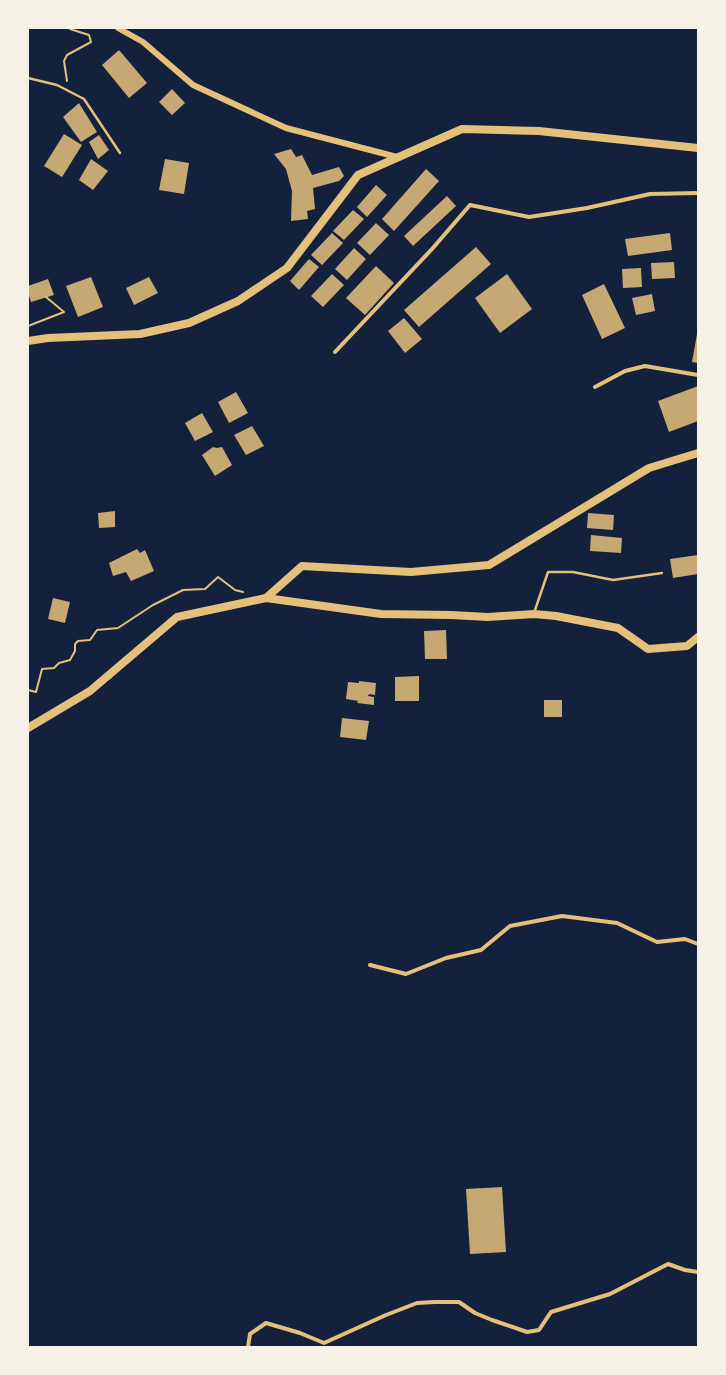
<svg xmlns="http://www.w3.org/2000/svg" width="726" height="1375" font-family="Mulish,sans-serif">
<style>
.building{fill:#c6a872}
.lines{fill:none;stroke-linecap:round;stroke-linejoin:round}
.path{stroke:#e5c07b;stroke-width:2}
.service{stroke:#e5c07b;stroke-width:2.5}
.minor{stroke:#e5c07b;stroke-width:4}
.tertiary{stroke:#e5c07b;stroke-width:6}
.primary{stroke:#e5c07b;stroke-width:8}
.trunk{stroke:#e5c07b;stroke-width:8}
</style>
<rect width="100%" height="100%" fill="#14213d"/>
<path class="building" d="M 119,50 L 147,83 L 129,98 L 102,65 Z
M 172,89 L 185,103 L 172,115 L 159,102 Z
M 79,103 L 97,132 L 81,142 L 63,117 Z
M 64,134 L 82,145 L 62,177 L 44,166 Z
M 99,135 L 109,150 L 98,159 L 89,142 Z
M 291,149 L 296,157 L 302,155 L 312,175 L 339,167 L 344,176 L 339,181 L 313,188 L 315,209 L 307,211 L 308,219 L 291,221 L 292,191 L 286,169 L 274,154 Z
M 91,159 L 108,171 L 93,190 L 79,180 Z
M 165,159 L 189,163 L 184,194 L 159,190 Z
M 426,169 L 439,181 L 394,231 L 382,219 Z
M 376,185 L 387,195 L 367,217 L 357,207 Z
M 447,196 L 456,206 L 413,246 L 404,236 Z
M 353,210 L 364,219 L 344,240 L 333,231 Z
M 376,223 L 389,235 L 370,255 L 357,243 Z
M 332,233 L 343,243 L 322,265 L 311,255 Z
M 670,233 L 672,250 L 628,256 L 625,239 Z
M 476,247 L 491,264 L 419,327 L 404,310 Z
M 354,248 L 366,259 L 347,280 L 335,269 Z
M 309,259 L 319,267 L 299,290 L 290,281 Z
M 674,262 L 675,278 L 652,279 L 651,263 Z
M 376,266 L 394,283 L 365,315 L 346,298 Z
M 641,268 L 642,287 L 623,288 L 622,269 Z
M 332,274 L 344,285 L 323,307 L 311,296 Z
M 507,274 L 532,309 L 500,333 L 475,298 Z
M 91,277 L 103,307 L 78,317 L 66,286 Z
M 149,277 L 158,293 L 134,305 L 126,288 Z
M 48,279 L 54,295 L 31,302 L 28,293 L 28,286 Z
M 604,284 L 625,328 L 602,339 L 582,295 Z
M 652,294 L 655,311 L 636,315 L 632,298 Z
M 404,318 L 422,339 L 405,353 L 388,331 Z
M 697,334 L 698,334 L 698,363 L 692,362 Z
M 698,386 L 698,421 L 669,432 L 658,401 Z
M 236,392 L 248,413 L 229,423 L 218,402 Z
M 202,413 L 213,432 L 195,441 L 185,423 Z
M 252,426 L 264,446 L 246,455 L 234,435 Z
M 213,447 L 217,448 L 222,447 L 232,465 L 215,476 L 202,455 Z
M 115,511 L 115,527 L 99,528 L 98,513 Z
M 588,513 L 614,515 L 613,530 L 587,528 Z
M 591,535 L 622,538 L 621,553 L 590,551 Z
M 137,549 L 140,553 L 145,550 L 154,571 L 131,581 L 126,572 L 113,576 L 109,563 Z
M 698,555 L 698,574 L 673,578 L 670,559 Z
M 53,598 L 70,602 L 65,623 L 48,619 Z
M 446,630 L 447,659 L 425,659 L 424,631 Z
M 419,676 L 419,701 L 395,701 L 395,677 Z
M 359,681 L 376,683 L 375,695 L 369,694 L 368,696 L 374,697 L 374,705 L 357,703 L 358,701 L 346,699 L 348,682 L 359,683 Z
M 544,700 L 562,700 L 562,717 L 544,717 Z
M 342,718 L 369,721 L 366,740 L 340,737 Z
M 502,1187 L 506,1252 L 470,1254 L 466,1189 Z"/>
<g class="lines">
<path class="path" d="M 67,81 L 64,61 L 67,55 L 91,42 L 89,35 L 70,29 L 70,28
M 28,326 L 64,312 L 46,297
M 28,688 L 28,690 L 36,692 L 42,669 L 54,668 L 59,663 L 70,660 L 75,651 L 75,644 L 78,641 L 90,640 L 97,630 L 118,628 L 153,605 L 183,590 L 205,589 L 218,577 L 235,590 L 243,592"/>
<path class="service" d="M 28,78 L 57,85 L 84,99 L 120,153
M 534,613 L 548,572 L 573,572 L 613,580 L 662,573"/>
<path class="minor" d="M 335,352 L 432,249 L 470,205 L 529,217 L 587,208 L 650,194 L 698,193
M 595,387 L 625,371 L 645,366 L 698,375
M 370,965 L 406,974 L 446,958 L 481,950 L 510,926 L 562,916 L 617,923 L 657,942 L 685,939 L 698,944
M 248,1347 L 250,1334 L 266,1323 L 300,1333 L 324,1343 L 386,1315 L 417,1303 L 435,1302 L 459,1302 L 475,1313 L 492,1320 L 527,1332 L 539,1330 L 551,1312 L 610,1294 L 668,1264 L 685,1270 L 698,1272"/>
<path class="tertiary" d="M 118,28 L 143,42 L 193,85 L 286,128 L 397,157"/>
<path class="primary" d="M 28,341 L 48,338 L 140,334 L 189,323 L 238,301 L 287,268 L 358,175 L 462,129 L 539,131 L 698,148
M 266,598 L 302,566 L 411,572 L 489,565 L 649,468 L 698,453"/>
<path class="trunk" d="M 28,728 L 90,691 L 177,617 L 266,598 L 381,614 L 451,615 L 488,617 L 534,614 L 556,616 L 618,628 L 648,649 L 687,646 L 698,637"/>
</g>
<rect width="726" height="1375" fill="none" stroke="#f6f1e7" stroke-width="58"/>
</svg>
